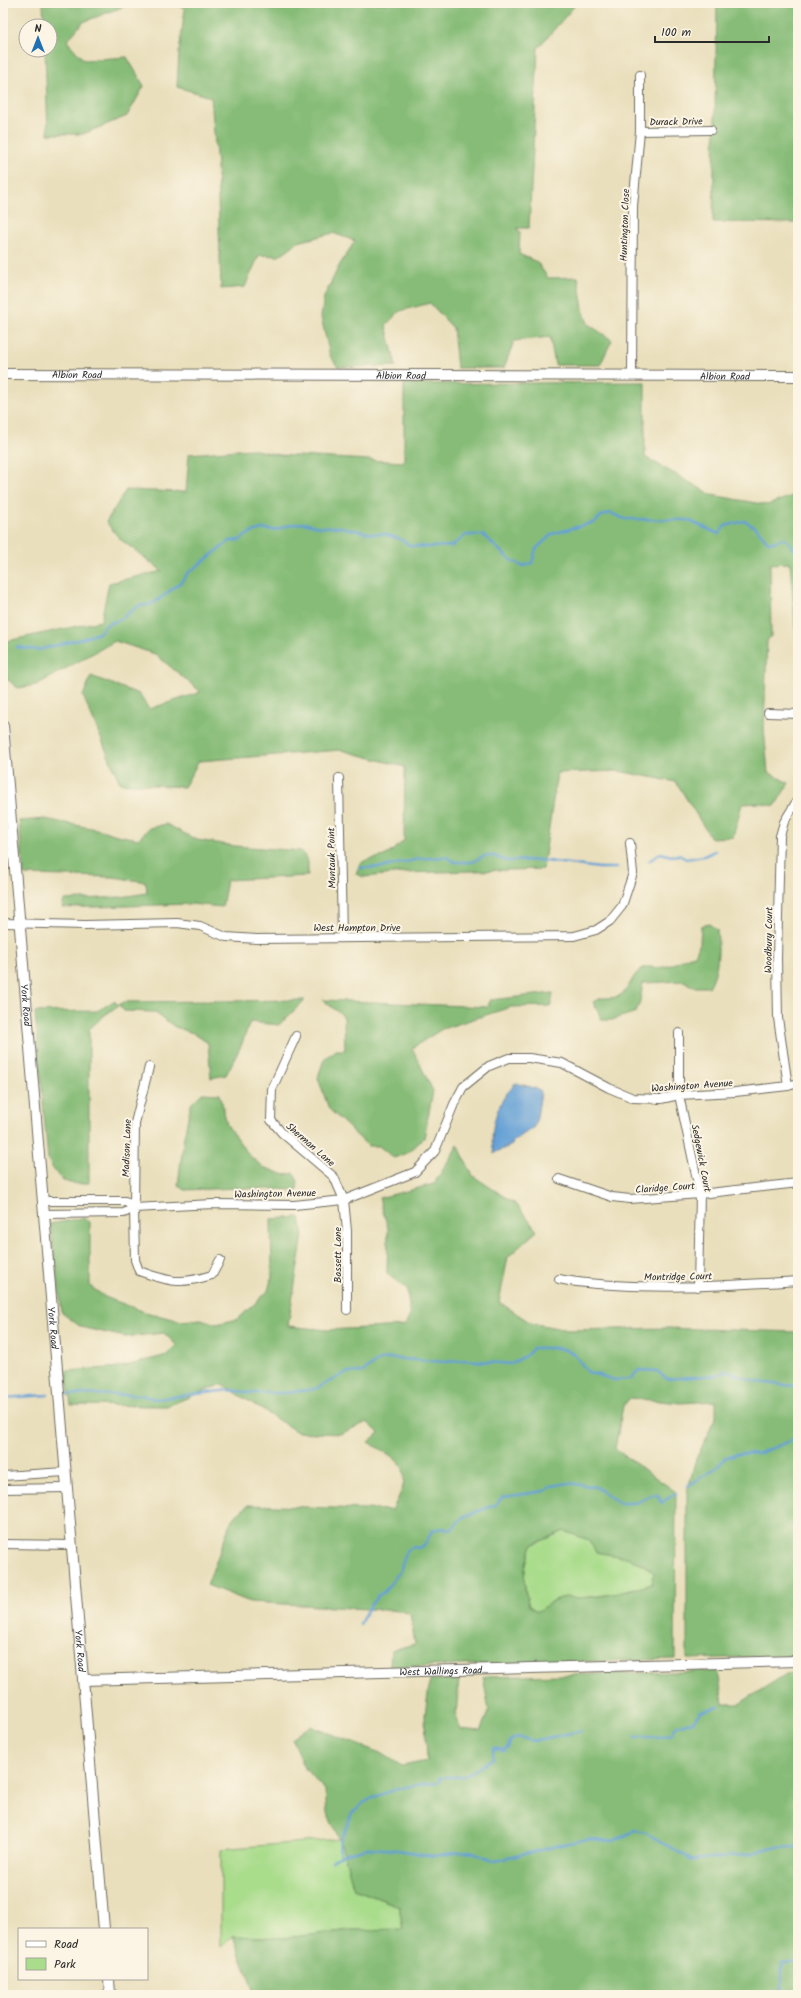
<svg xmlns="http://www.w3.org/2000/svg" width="801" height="1998" font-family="Kalam,sans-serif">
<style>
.green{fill:#a9dc8b;stroke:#6a845b}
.forest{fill:#86bc77;stroke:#587451;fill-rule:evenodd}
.water{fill:#65a0d5;stroke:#486680}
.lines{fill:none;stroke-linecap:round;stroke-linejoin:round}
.stream{stroke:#65a0d5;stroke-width:2.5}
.minor-casing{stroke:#6e6a5e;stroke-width:10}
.tertiary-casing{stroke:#6e6a5e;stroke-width:12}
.minor{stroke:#fff;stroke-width:8}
.tertiary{stroke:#fff;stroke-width:10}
.labels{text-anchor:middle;stroke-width:4;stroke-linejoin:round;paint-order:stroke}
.street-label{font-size:10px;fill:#2b2b2b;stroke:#fcf5e5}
</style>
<rect width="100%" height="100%" fill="#fcf5e5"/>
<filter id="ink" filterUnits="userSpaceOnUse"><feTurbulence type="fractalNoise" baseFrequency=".025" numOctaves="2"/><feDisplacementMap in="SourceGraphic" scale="8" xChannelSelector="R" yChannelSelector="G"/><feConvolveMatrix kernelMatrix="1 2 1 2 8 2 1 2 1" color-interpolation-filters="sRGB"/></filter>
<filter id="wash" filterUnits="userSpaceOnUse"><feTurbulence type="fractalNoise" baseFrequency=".012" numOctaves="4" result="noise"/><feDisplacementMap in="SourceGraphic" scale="16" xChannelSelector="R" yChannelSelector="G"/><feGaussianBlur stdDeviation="0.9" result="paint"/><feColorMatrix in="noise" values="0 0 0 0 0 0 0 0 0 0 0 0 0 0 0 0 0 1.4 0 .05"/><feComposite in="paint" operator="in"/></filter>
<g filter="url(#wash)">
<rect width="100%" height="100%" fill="#e9dfbc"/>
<path class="green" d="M 564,1531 L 589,1540 L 596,1552 C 617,1556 639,1558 654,1573 L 652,1584 L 623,1593 L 579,1598 L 561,1598 L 549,1603 L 545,1609 L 537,1611 L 529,1606 C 522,1582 523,1569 532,1545 Z
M 340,1839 L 354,1889 L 399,1906 L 403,1930 L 351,1930 L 286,1938 L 233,1936 L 221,1947 L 221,1849 Z"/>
<path class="forest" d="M 43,3 L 133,3 L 83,22 L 67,41 L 84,60 L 127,57 L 144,86 L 127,116 L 83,134 L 48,134 L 45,50 L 50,50 L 50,26 L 44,26 Z
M 172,3 L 577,3 L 538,48 L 529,228 L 517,228 L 520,232 L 519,254 L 537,262 L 548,278 L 578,277 L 583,309 L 588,324 L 612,340 L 600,365 L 555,365 L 550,337 L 514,341 L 504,368 L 457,368 L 453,328 L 430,303 L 400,311 L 386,325 L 396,366 L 338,367 L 330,356 L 321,317 L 324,297 L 339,266 L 355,241 L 333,233 L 298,242 L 279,256 L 259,255 L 245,287 L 221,289 L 217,167 L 211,97 L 177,87 L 179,52 L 185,9 Z
M 713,3 L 798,3 L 798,223 L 713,222 L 717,3 Z
M 645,382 L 645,457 L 712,495 L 767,505 L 798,494 L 798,636 L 796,636 L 790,563 L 770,564 L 771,636 L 767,641 L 764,729 L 768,772 L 789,783 L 775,806 L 760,803 L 742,804 L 733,837 L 711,838 L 676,782 L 618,771 L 557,773 L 543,869 L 404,873 L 364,877 L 356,874 C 362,854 371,862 386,855 C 392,852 398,845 404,841 L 405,767 L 341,750 L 199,761 L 184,787 L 120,783 L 83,696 L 91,676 L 139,694 L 149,709 L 201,692 L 155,654 L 115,641 L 36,685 L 18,688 L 7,679 L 3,644 L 7,641 L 101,621 L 109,583 L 162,571 L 120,539 L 106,522 L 126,490 L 186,492 L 189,454 L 251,449 L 280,455 L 404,462 L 404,384 Z
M 45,819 L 101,830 L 117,835 L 138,839 L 149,828 L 166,824 L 197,840 L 235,846 L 301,851 L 308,861 L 308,876 L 227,880 L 222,907 L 191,904 L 62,908 L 64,900 L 121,897 L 147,893 L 146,882 L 113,877 L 24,875 L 19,821 Z
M 709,924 L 717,930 C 719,948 719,971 709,987 L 693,987 L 684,981 L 643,983 L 640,1001 L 636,1012 L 612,1020 L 602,1020 L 593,1002 C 603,995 610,1000 619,996 C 629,991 631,977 640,970 C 649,964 655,969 664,967 C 675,965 683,957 695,955 L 700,943 L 701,926 Z
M 553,993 L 551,1006 L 511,1007 L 442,1029 L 412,1048 L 433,1091 L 424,1138 L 409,1152 L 394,1158 L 379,1146 L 368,1146 L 329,1109 L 318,1078 L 324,1059 L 336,1050 L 345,1050 L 344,1017 L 323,1000 L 488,1007 L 490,1000 Z
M 305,1000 L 279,1025 L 250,1022 L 241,1046 L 226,1075 L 211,1078 L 208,1043 L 193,1033 L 175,1027 L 154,1012 L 124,1011 L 119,1005 L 105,1015 L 89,1029 L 89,1183 C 65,1186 60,1181 48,1160 L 35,1012 L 97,1011 L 114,1001 L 119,1005 L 124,1002 Z
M 202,1093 L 220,1094 L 227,1125 L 249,1155 L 263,1167 L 285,1175 L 294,1173 L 298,1182 L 297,1190 L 241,1188 L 184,1190 L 178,1185 L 184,1136 L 191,1104 Z
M 458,1145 L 473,1176 L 517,1205 L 537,1231 L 508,1257 L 499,1302 L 531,1323 L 568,1330 L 666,1328 L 798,1332 L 798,1656 L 687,1659 L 687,1492 L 696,1459 L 716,1417 L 716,1401 L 680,1403 L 630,1398 L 623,1406 L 615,1449 L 676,1492 L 675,1659 L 390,1667 L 391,1650 L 415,1644 L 410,1614 L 401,1611 L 250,1602 L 207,1585 L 232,1519 L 248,1505 L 392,1510 C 415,1469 405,1463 368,1442 L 379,1433 L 367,1422 L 340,1434 L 297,1432 L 222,1384 L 167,1406 L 71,1405 L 66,1371 L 122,1367 L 167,1355 L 176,1345 L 164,1333 L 125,1337 L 81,1327 L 62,1313 L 50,1224 L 83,1218 L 90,1222 L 90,1286 L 105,1297 L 145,1312 L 181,1321 L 201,1319 L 217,1324 L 238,1319 L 268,1291 L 272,1276 L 271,1219 L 300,1217 L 303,1235 L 288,1326 L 327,1330 L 405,1326 L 410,1315 L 407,1289 L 387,1274 L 388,1228 L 379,1198 L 434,1184 ZM 564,1531 L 589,1540 L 596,1552 C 617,1556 639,1558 654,1573 L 652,1584 C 628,1591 605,1597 579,1598 C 574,1598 566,1596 561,1598 C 551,1600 546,1608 537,1611 L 529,1606 C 522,1582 523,1569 532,1545 Z
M 718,1671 L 723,1704 L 739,1704 L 786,1674 L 798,1672 L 798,1995 L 255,1995 L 233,1936 L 286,1938 L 351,1930 L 403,1929 L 399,1906 L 354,1889 L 340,1840 L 327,1813 L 325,1790 L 306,1770 L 292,1739 L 310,1726 L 383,1754 L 402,1766 L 427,1761 L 425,1715 L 430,1680 L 459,1679 L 456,1715 L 460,1729 L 480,1731 L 489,1710 L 483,1677 Z"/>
<path class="water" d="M 515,1083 L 535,1088 L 541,1092 L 536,1123 L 533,1128 L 513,1141 L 512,1145 L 494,1153 C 489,1134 495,1112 505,1096 C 508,1091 513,1088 515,1083 Z"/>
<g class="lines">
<path class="stream" d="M 17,647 L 38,650 L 81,639 L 99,633 L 106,625 L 121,619 L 138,606 L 152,604 L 161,598 L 181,582 L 188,573 L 230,541 L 240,540 L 250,533 L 262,529 L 275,530 L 290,525 L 304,523 L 319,527 L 340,527 L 373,534 L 384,534 L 400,539 L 411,546 L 430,547 L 452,546 L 466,535 L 483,535 L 508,558 L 522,566 L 532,563 L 536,549 L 552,534 L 595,522 L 601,516 L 610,513 L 625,519 L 687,520 L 719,534 L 725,526 L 745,521 L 756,528 L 768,542 L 774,542 L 783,538 L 788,541 L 798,554
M 649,861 L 661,853 L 671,856 L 679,855 L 686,859 L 704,856 L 715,851
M 360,868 L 384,867 L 419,859 L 446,857 L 455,862 L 472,862 L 484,856 L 493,856 L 507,861 L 539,860 L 599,868 L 617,868
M 66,1394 L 141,1395 L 156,1399 L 229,1390 L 253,1393 L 285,1393 L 315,1389 L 346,1373 L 363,1372 L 377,1361 L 389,1358 L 445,1362 L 466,1360 L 511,1364 L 528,1354 L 533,1348 L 559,1348 L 573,1353 L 588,1372 L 615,1380 L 630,1379 L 639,1370 L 657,1371 L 667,1379 L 718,1375 L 726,1370 C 749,1382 773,1385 798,1386
M 3,1398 L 48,1395
M 688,1486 L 716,1468 L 725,1458 L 735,1454 L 760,1453 L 791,1441 L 798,1434
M 360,1624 L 366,1612 L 378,1595 L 384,1592 L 400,1571 L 407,1550 L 413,1547 L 419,1548 L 425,1544 L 432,1531 L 442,1528 L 448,1530 L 452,1529 L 463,1517 L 495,1505 L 503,1497 L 545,1491 L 552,1486 L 568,1483 L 596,1487 L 619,1503 L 636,1503 L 652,1495 L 658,1495 L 661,1503 L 676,1493
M 634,1737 L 658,1737 L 671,1734 L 677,1726 L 693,1721 L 701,1711 L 719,1707
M 340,1855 C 338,1842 341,1838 347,1827 C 349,1823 349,1818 351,1815 C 366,1793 413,1784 438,1783 L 440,1777 C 447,1777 456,1778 463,1776 C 471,1773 487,1763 493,1758 L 493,1748 L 504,1750 L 508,1747 L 511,1740 L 519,1737 L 533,1741 L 581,1731
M 332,1861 L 343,1854 L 368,1848 L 398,1850 L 432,1856 L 470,1851 L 496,1861 L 569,1843 L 589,1839 L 613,1841 L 635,1831 L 646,1833 L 693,1860 L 750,1854 L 769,1848 L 798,1847
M 774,1995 L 782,1988 L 782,1964 L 798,1962"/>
</g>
</g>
<g filter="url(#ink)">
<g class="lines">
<defs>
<path id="minor" d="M 640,131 L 711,130
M 632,376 L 633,206 L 640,131 L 640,75
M 768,713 L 798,714
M 339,778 L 342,937
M 3,833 L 12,833
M 3,843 L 13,843
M 3,923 L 85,925 L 177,923 L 200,926 L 226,937 L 257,939 L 574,936 L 596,930 L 610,921 L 622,906 L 633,873 L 630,843
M 679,1033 L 679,1095 L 700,1194 L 698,1287
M 296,1036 L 272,1089 L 271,1120 L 282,1133 L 334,1177 L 344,1200 L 347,1231 L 347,1310
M 149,1067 L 135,1123 L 134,1208 L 135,1260 L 139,1271 C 170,1282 180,1285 212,1275 L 220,1260
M 788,1086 L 778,1018 L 777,958 L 780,836 L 784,822 L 798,799
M 559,1179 L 612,1197 L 630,1199 L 700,1194 L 798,1183
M 44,1201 L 125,1201 L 134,1208
M 45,1214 L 124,1213 L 134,1208 L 213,1204 L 294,1205 L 344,1200 L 415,1172 L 435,1151 L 454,1104 L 463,1087 L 489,1066 L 509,1058 L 529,1058 L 562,1063 L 609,1088 L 633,1098 L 661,1099 L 679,1095 L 735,1092 L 788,1086 L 798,1083
M 559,1279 C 577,1283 595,1284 614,1285 C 675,1289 737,1285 798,1281
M 3,1476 L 65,1472
M 3,1489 L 66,1488
M 3,1544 L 71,1545"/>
<g id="tertiary">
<path id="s1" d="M 3,374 L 798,376"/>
<path id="s2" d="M 3,726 L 104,1929"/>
<path id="s3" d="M 83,1680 L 798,1661"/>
<path d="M 109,1979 L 110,1995"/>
</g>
</defs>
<use href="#minor" class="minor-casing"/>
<use href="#tertiary" class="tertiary-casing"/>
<use href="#minor" class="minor"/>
<use href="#tertiary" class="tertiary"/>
</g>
</g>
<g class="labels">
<g class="street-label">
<text transform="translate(676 121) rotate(-1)" y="4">Durack Drive</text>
<text transform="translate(624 225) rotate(-88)" y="4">Huntington Close</text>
<text dy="4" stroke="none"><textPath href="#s1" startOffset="74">Albion Road</textPath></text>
<text dy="4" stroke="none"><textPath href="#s1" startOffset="398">Albion Road</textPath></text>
<text dy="4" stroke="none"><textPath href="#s1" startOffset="722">Albion Road</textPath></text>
<text transform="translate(331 858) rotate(-91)" y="4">Montauk Point</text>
<text x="357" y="931">West Hampton Drive</text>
<text transform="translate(768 940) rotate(-89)" y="4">Woodbury Court</text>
<text dy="4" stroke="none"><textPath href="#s2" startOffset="280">York Road</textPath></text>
<text transform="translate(692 1085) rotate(-4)" y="4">Washington Avenue</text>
<text transform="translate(311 1144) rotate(41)" y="4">Sherman Lane</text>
<text transform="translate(126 1148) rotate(-88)" y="4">Madison Lane</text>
<text transform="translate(702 1158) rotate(79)" y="4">Sedgewick Court</text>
<text transform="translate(665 1187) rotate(-4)" y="4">Claridge Court</text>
<text transform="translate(275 1193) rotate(-1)" y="4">Washington Avenue</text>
<text transform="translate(337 1255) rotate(-90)" y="4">Bassett Lane</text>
<text transform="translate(678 1276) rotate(-1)" y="4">Montridge Court</text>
<text dy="4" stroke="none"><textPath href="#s2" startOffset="604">York Road</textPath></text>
<text dy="4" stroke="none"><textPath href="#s2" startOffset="928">York Road</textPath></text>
<text dy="4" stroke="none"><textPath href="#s3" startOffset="358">West Wallings Road</textPath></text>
</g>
</g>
<rect width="801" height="1998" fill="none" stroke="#fcf5e5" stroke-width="16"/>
<rect x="18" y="1928" width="130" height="52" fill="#fcf5e5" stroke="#a8a49b"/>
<rect x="26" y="1941" width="20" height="6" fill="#ffffff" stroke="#a8a49b"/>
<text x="54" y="1948" font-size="12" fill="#2b2b2b">Road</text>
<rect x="26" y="1958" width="20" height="12" fill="#a9dc8b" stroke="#a8a49b"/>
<text x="54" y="1968" font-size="12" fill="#2b2b2b">Park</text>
<g transform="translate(38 38)"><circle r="19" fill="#fcf5e5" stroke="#a8a49b"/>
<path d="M0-3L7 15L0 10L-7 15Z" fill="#1f6fb2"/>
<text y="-6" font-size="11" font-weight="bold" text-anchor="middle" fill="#2b2b2b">N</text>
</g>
<path d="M655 36v6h114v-6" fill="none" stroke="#2b2b2b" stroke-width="2"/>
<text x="661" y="36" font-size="12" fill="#2b2b2b" stroke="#fcf5e5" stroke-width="3" paint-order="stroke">100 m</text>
</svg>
